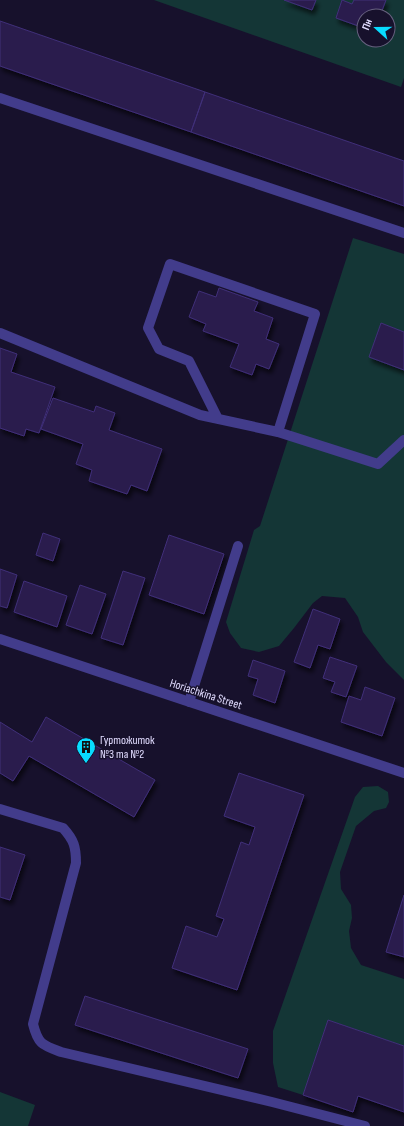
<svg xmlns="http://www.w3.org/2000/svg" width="404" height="1126" font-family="'Sofia Sans Condensed',sans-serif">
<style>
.green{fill:#143636;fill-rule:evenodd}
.building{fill:#291d4d;stroke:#402f79;filter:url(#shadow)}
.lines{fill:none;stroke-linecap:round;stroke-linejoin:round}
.minor{stroke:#423c8b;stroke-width:10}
.labels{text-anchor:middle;stroke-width:3;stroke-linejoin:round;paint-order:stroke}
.street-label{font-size:12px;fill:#e1dcff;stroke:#17112c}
.poi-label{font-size:12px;fill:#e1dcff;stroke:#17112c;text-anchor:start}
</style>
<defs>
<filter id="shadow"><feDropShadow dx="2.5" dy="4.5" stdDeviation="2" flood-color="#0009"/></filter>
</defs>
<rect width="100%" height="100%" fill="#17112c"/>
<path class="green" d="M 154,0 L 404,0 L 404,78 L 401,87 ZM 364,16 L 388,16 L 388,40 L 364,40 Z
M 353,238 L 404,254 L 404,680 L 386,662 L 363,632 L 358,617 L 345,598 L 322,596 L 313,603 L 294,628 L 279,646 L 259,652 L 241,648 L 230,633 L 226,622 L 254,530 L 260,526 Z
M 378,786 L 388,792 L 389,802 L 386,808 L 374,811 L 356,826 L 340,872 L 341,889 L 351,905 L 352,918 L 349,931 L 351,948 L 361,965 L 404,979 L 404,1046 L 328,1020 L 303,1095 L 278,1087 L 273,1063 L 273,1031 L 355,797 L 363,787 Z
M 0,1092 L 35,1105 L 28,1126 L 0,1126 Z"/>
<path class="building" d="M 284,0 L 316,0 L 312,10 Z
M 342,0 L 352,4 L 354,0 L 386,0 L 380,16 L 364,16 L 364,28 L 336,18 Z
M 0,21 L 205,92 L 191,132 L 0,66 Z
M 205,92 L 404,161 L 404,206 L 191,132 Z
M 219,288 L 258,302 L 254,311 L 273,318 L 266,339 L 279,344 L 269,369 L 256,364 L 252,375 L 230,367 L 239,344 L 203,331 L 206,324 L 189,317 L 199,291 L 216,297 Z
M 381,323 L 404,332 L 404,370 L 369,357 Z
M 0,348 L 17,354 L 11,372 L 55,387 L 39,433 L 26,429 L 24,436 L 0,428 Z
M 53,398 L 94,412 L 96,406 L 115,413 L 109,430 L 162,449 L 147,491 L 131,485 L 127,494 L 89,481 L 92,470 L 76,464 L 83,444 L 41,429 Z
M 43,533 L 60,539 L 53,561 L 36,555 Z
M 169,535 L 224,554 L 204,614 L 149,595 Z
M 0,569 L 17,575 L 7,608 L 0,606 Z
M 123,571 L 145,578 L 123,645 L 101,638 Z
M 24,581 L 67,596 L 57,627 L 14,612 Z
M 80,585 L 106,594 L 92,634 L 66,625 Z
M 313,609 L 340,619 L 330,649 L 318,645 L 310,668 L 294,662 Z
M 330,657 L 357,666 L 346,697 L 331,692 L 335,682 L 323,678 Z
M 253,660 L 285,671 L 275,703 L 253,695 L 258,679 L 248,676 Z
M 365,687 L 395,698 L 382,736 L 341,722 L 349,696 L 361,700 Z
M 46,717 L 155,780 L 134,817 L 29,756 L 13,781 L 0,773 L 0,722 L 32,742 Z
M 239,773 L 304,795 L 237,990 L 172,968 L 186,926 L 217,937 L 224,919 L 216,916 L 241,842 L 249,845 L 255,827 L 224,816 Z
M 0,847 L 25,855 L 10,900 L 0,897 Z
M 404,895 L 404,957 L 386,952 Z
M 85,996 L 248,1049 L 238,1078 L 75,1025 Z
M 328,1020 L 404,1046 L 404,1112 L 358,1096 L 353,1112 L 303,1095 Z"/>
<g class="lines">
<path class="minor" d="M 0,98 L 404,233
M 0,333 L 200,415 L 278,432 L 378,464 L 404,440
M 218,419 L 189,361 L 159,349 L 148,328 L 170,264 L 315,314 L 278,432
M 0,639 L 404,773
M 189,702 L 238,546
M 0,809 L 63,828 C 74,840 76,847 76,863 L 33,1024 C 38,1044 42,1045 61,1052 L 272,1102 L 365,1126"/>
</g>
<defs>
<symbol id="building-pin" viewBox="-11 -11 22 30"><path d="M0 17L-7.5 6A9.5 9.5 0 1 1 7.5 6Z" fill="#08dcff" stroke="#17112c"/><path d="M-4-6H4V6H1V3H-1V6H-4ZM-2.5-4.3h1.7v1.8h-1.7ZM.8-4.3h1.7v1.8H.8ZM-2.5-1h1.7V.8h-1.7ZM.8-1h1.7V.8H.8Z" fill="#111"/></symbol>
</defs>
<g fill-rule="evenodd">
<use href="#building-pin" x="75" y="736" width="22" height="30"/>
</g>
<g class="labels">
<g class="street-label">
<text transform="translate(206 694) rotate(18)" y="4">Horiachkina Street</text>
</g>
<g class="poi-label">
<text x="100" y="744">Гуртожиток<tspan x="100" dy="14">№3 та №2</tspan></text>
</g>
</g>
<g transform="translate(376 28) rotate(291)"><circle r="19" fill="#17112c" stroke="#686280"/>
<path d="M0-3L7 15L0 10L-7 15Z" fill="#08dcff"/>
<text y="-6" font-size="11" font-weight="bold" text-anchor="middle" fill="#e1dcff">Пн</text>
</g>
</svg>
